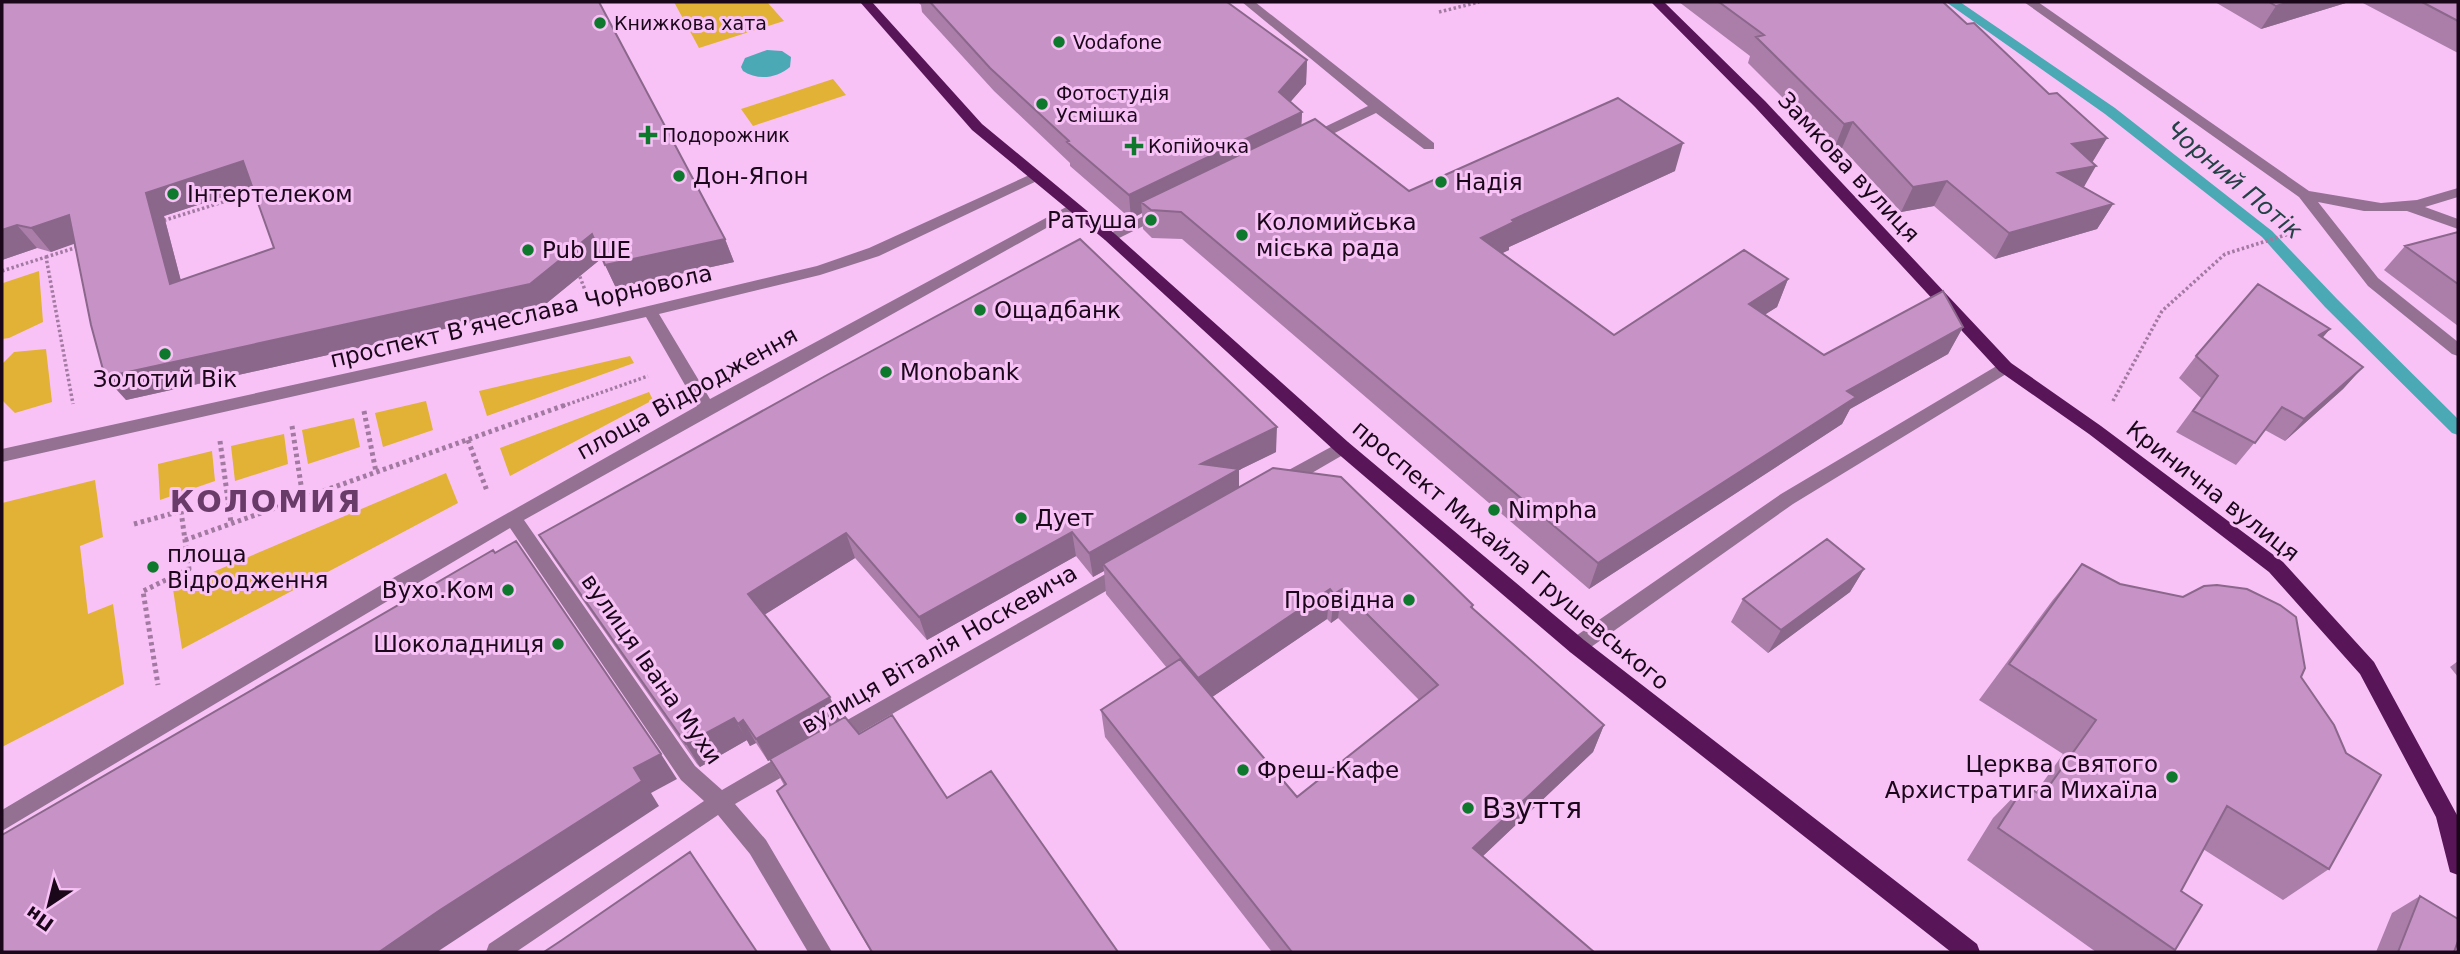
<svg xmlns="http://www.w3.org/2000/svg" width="2460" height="954" font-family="'DejaVu Sans',sans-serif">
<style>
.green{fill:#e1b235}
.water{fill:#4aa9b5}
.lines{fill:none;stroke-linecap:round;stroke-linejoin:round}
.stream{fill:#4aa9b5;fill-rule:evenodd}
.path-far1{stroke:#a27aa1;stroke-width:3.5;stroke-dasharray:2.5 2.5;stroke-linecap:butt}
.path{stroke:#a27aa1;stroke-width:5;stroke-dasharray:3.5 3.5;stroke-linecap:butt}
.minor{fill:#947093;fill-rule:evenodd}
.major{fill:#581659;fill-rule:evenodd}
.wall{fill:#ab7eaa;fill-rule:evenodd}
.shaded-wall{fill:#8b678b}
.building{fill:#c793c6;stroke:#8b678b;stroke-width:2;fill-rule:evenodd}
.poi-dot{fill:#0e792d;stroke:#f8c2f7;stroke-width:2.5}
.labels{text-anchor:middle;stroke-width:6;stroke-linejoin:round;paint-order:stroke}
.far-poi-label{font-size:19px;fill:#1a071a;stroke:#f8c2f7;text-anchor:start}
.street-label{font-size:23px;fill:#1a071a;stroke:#f8c2f7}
.poi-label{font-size:23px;fill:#1a071a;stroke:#f8c2f7;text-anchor:start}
.water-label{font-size:24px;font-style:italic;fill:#244246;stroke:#f8c2f7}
.near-poi-label{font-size:28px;fill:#1a071a;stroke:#f8c2f7;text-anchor:start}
.district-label{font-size:30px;font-weight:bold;letter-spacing:2px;fill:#693b69;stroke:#f8c2f7}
</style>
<rect width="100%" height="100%" fill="#f8c2f7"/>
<path class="green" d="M 674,2 L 767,2 L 784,21 L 699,48 Z
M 833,79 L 846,95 L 753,126 L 741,109 Z
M 39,271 L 43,322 L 9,338 L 2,339 L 3,283 Z
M 46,349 L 52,402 L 15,413 L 2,400 L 2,364 L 14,352 Z
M 630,356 L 634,363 L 487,416 L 479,391 Z
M 649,392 L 653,400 L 510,476 L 500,448 Z
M 426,401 L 433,430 L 383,447 L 375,413 Z
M 354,418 L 360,447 L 308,464 L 302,430 Z
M 284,434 L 288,464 L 235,481 L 231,446 Z
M 212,451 L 215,481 L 160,500 L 158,464 Z
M 446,473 L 458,503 L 182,649 L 173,589 Z
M 95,480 L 103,537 L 80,546 L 88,614 L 113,604 L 124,684 L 2,747 L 2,503 Z"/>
<path class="water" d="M 767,50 L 782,51 L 791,57 L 790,67 C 777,78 758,81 743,71 L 741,67 L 745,58 Z"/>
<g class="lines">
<path class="stream" d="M 1946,2 L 1960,2 L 2115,108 L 2272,231 L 2337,299 L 2458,419 L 2458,435 L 2452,433 L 2325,307 L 2262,237 L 2105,114 Z"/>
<path class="path-far1" d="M 1439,12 L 1479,2
M 159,222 L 258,191
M 46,257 L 81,246
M 2,271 L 46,257 L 73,404
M 578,272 L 585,290
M 2113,401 L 2162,311 L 2225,254 L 2292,233
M 563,406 L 648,376"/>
<path class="path" d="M 364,411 L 376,472
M 292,426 L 303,498
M 468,440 L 487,491
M 220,441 L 231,523
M 134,524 L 181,511 L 189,569 L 143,591 L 158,685
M 185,540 L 568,404"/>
<path class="minor" d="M 1242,2 L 1255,2 L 1434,143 L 1434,149 L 1424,149 L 1376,113 L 1316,142 L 1306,142 L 1306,136 L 1368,106 Z
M 2024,2 L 2038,2 L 2309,191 L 2381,203 L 2417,200 L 2458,188 L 2458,197 L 2425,207 L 2458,219 L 2458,229 L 2407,211 L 2364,211 L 2318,202 L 2378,278 L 2458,342 L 2458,356 L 2452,354 L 2368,286 L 2299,197 Z
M 1036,172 L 1043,176 L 1041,179 L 879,256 L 820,275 L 659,314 L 710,399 L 1070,205 L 1075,203 L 1082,208 L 524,520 L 695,766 L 722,790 L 789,751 L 796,749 L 803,751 L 806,758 L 803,765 L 735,804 L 766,840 L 832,952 L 808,952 L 750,854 L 718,815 L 516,952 L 486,952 L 489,944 L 704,801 L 681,780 L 510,528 L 2,831 L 2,810 L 393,578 L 697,406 L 646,317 L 2,462 L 2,449 L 598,318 L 817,266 L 869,248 Z
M 1163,206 L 1170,211 L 1168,214 L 1115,240 L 1105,240 L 1103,237 Z
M 2005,361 L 2011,363 L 2013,367 L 2011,371 L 1793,504 L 1584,652 L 1577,654 L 1570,652 L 1567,646 L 1570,640 L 1781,494 Z
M 1342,441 L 1348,442 L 1351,447 L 1348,452 L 1286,488 L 1274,488 L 1271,483 L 1274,478 Z
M 1125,563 L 1132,566 L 1134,571 L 1132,576 L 840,744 L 833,747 L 826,744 L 823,738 L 826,732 Z"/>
<path class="major" d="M 860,2 L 872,2 L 982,124 L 1115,234 L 1348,442 L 1584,640 L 1977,944 L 1980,952 L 1951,952 L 1570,652 L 1336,452 L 1105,240 L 972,130 Z
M 1651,2 L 1664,2 L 1765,101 L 2011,363 L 2101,426 L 2283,562 L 2374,662 L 2457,815 L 2458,875 L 2450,872 L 2436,817 L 2360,674 L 2269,572 L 2089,434 L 1999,371 L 1755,107 Z"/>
</g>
<path class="wall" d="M 2,2 L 725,239 L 734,262 L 616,288 L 602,258 L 542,307 L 126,400 L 74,243 L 51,252 L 37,248 L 2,260 ZM 252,187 L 274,248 L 181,281 L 164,216 Z
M 918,2 L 1227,2 L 1307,60 L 1306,84 L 1290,102 L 1302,112 L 1301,125 L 1409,191 L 1675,171 L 1509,247 L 1509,250 L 1502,253 L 1614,335 L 1788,279 L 1777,307 L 1765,314 L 1824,355 L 1963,327 L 1948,354 L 1850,409 L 1842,424 L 1589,589 L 1182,239 L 1152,238 L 1143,229 L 1142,213 L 1131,219 L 1070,166 L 1070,163 L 994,91 L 922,12 L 921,5 Z
M 1679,2 L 1943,2 L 1967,24 L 2049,94 L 2107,138 L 2092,163 L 2084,187 L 2113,204 L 2097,229 L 1995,259 L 1934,206 L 1901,212 L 1842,148 L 1834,149 L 1748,63 L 1750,56 Z
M 2215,2 L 2349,2 L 2261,29 Z
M 2361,2 L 2458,2 L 2458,53 Z
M 2458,232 L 2458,326 L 2384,270 L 2405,246 Z
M 2330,329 L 2322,338 L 2363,367 L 2343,389 L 2285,441 L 2265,430 L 2236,465 L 2176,432 L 2201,398 L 2179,378 L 2196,356 Z
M 1276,452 L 1239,470 L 1239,487 L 1473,605 L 1473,609 L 1604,725 L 1593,752 L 1483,856 L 1594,952 L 1272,952 L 1105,737 L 1101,710 L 1167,668 L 1106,594 L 1104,571 L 1093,577 L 1076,556 L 927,640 L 855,558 L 764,615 L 840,720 L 947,798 L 1118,952 L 871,952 L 777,791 L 784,785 L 770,760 L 768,761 L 756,743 L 750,746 L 747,740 L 700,767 L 697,764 L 554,559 L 539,535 ZM 1338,618 L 1419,700 L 1297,797 L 1212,697 L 1327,619 L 1331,623 Z
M 2082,564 L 2301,677 L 2329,869 L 2283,900 L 2203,849 L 2181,891 L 2175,950 L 2172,952 L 2096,952 L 1967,860 L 1993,818 L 2025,785 L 2036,792 L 2063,754 L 1979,700 L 2052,601 Z
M 1864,569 L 1850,592 L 1768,653 L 1731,622 L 1743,599 Z
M 2458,661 L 2458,677 L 2450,667 Z
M 2420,896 L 2454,952 L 2376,952 L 2392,913 Z"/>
<path class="shaded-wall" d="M 2290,2 L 2349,2 L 2261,29 L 2276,6 Z
M 1307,60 L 1306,84 L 1279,115 L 1279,92 Z
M 1302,112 L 1301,136 L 1141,202 L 1142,213 L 1131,219 L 1129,195 Z
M 1853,122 L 1842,148 L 1834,149 L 1844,124 Z
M 2107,138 L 2091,164 L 2072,144 Z
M 1683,143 L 1675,171 L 1509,247 L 1509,250 L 1476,266 L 1481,238 L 1512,220 Z
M 243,161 L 259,185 L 164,216 L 188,308 L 170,284 L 146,193 Z
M 2096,166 L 2081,192 L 2058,173 Z
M 1947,181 L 1934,206 L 1901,212 L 1913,187 Z
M 2113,204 L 2097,229 L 1995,259 L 2009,233 Z
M 69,215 L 88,239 L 51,252 L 31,228 Z
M 17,225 L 37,248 L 2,260 L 2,230 Z
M 592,234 L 602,258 L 542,307 L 126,400 L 105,377 Z
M 725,239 L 734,262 L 616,288 L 605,265 Z
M 1788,279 L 1777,307 L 1738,332 L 1749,304 Z
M 1963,327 L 1948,354 L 1850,409 L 1842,424 L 1589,589 L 1598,563 L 1847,391 Z
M 2330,329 L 2311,351 L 2319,335 Z
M 2363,367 L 2343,389 L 2285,441 L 2304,419 Z
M 1277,427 L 1276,452 L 1239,470 L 1239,494 L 1103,564 L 1104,571 L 1093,577 L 1089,553 L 1201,464 Z
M 1072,532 L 1076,556 L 927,640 L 919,617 Z
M 846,533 L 855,558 L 759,618 L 748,594 Z
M 1864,569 L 1850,592 L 1768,653 L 1781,630 Z
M 1330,589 L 1327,619 L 1199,706 L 1198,678 Z
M 1342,589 L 1338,618 L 1331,623 L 1334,594 Z
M 830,697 L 840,720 L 768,761 L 756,739 Z
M 734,718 L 747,740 L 700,767 L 686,744 Z
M 743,720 L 756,743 L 750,746 L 738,724 Z
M 1604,725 L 1593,752 L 1465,873 L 1473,848 Z
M 661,754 L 677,779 L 651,793 L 659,806 L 437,952 L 379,952 L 440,910 L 634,768 Z"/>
<path class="building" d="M 2,2 L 599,2 L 725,239 L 605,265 L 592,234 L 530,284 L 105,377 L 91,325 L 69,215 L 31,228 L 17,225 L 2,230 ZM 243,161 L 274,248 L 170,284 L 146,193 Z
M 930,2 L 1227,2 L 1307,60 L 1279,92 L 1302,112 L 1129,195 L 1067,142 L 1069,141 L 990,68 Z
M 1719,2 L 1943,2 L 1967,24 L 1974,23 L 2049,94 L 2057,93 L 2107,138 L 2072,144 L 2096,166 L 2058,173 L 2113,204 L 2009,233 L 1947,181 L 1913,187 L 1853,122 L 1844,124 L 1756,37 L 1764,35 Z
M 2269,2 L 2290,2 L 2276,6 Z
M 2422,2 L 2458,2 L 2458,21 Z
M 1618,98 L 1683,143 L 1512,220 L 1514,222 L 1481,238 L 1614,335 L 1744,250 L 1788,279 L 1749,304 L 1824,355 L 1943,291 L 1963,327 L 1847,391 L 1856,397 L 1598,563 L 1181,212 L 1151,210 L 1141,202 L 1315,119 L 1409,191 Z
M 2458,232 L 2458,284 L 2405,246 Z
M 1080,239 L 1277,427 L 1201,464 L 1239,469 L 1089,553 L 1072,532 L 919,617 L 846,533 L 748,594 L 830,697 L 756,739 L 743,720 L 738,724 L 734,718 L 686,744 L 539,535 L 827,375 Z
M 2258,284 L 2330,329 L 2319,335 L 2363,367 L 2304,419 L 2282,407 L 2255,443 L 2193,411 L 2218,376 L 2196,356 Z
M 1273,468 L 1341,477 L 1473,605 L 1471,607 L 1604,725 L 1473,848 L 1594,952 L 1292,952 L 1101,710 L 1180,659 L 1297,797 L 1438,685 L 1342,589 L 1334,594 L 1330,589 L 1198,678 L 1103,564 Z
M 1827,539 L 1864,569 L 1781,630 L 1743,599 Z
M 516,541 L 661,754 L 634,768 L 642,781 L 440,910 L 379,952 L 2,952 L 2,835 L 493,550 L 495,553 Z
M 2082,564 L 2120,584 L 2183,597 L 2204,586 L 2217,585 L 2247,589 L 2280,605 L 2296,617 L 2305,668 L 2301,677 L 2334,725 L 2346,753 L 2381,775 L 2329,869 L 2227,806 L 2181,891 L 2202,905 L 2175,950 L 1998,828 L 2025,785 L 2042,796 L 2096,720 L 2009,664 Z
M 892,715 L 947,798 L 991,771 L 1118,952 L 872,952 L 777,791 L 786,784 L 770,759 L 845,717 L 859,734 Z
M 690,852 L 757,952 L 544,952 L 562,940 Z
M 2420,896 L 2458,919 L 2458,941 L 2454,952 L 2398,952 Z"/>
<g class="poi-dot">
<circle cx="600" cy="23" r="7"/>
<circle cx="1059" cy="42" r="7"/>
<circle cx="1042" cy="104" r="7"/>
<path d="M644.5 124.5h7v7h7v7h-7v7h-7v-7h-7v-7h7z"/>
<path d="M1130.5 135.5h7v7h7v7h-7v7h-7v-7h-7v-7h7z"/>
<circle cx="679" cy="176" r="7"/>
<circle cx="1441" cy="182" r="7"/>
<circle cx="173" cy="194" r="7"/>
<circle cx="1151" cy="220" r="7"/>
<circle cx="1242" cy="235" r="7"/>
<circle cx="528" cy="250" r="7"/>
<circle cx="980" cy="310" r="7"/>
<circle cx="165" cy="354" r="7"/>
<circle cx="886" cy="372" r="7"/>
<circle cx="1494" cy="510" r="7"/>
<circle cx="1021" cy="518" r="7"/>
<circle cx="153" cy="567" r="7"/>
<circle cx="508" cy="590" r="7"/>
<circle cx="1409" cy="600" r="7"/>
<circle cx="558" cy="644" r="7"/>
<circle cx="1243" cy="770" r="7"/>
<circle cx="2172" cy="777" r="7"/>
<circle cx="1468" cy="808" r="7"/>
</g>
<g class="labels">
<g class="far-poi-label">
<text x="614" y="30">Книжкова хата</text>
<text x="1073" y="49">Vodafone</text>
<text x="1056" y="100">Фотостудія<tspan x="1056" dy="22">Усмішка</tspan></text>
<text x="662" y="142">Подорожник</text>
<text x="1148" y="153">Копійочка</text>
</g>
<g class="street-label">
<text transform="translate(1849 167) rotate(47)" y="8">Замкова вулиця</text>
<text transform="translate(521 316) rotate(-13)" y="8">проспект Вʼячеслава Чорновола</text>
<text transform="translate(687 393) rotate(-29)" y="8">площа Відродження</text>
<text transform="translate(2213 491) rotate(38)" y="8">Кринична вулиця</text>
<text transform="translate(1511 555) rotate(40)" y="8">проспект Михайла Грушевського</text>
<text transform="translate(939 649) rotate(-30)" y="8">вулиця Віталія Носкевича</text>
<text transform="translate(652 669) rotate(55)" y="8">вулиця Івана Мухи</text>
</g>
<g class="poi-label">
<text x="693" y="184">Дон-Япон</text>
<text x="1455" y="190">Надія</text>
<text x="187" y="202">Інтертелеком</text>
<text x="1137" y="228" text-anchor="end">Ратуша</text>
<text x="1256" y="230">Коломийська<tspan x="1256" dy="26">міська рада</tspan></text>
<text x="542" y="258">Pub ШЕ</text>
<text x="994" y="318">Ощадбанк</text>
<text x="900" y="380">Monobank</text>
<text x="165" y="387" text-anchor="middle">Золотий Вік</text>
<text x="1508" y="518">Nimpha</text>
<text x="1035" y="526">Дует</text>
<text x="167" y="562">площа<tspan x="167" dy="26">Відродження</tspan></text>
<text x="494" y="598" text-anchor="end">Вухо.Ком</text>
<text x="1395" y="608" text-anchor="end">Провідна</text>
<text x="544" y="652" text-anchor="end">Шоколадниця</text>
<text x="2158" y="772" text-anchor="end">Церква Святого<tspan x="2158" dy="26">Архистратига Михаїла</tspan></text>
<text x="1257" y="778">Фреш-Кафе</text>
</g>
<g class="water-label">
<text transform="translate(2234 180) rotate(40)" y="8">Чорний Потік</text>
</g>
<g class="near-poi-label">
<text x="1482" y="818">Взуття</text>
</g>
<g class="district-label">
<text x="266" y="512">КОЛОМИЯ</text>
</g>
</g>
<rect width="2460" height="954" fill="none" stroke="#1a071a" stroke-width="7"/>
<g transform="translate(49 905) rotate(215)" stroke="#f8c2f7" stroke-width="5" paint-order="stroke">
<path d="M0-5L12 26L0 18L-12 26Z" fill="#1a071a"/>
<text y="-10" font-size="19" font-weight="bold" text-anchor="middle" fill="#1a071a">Пн</text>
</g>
</svg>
